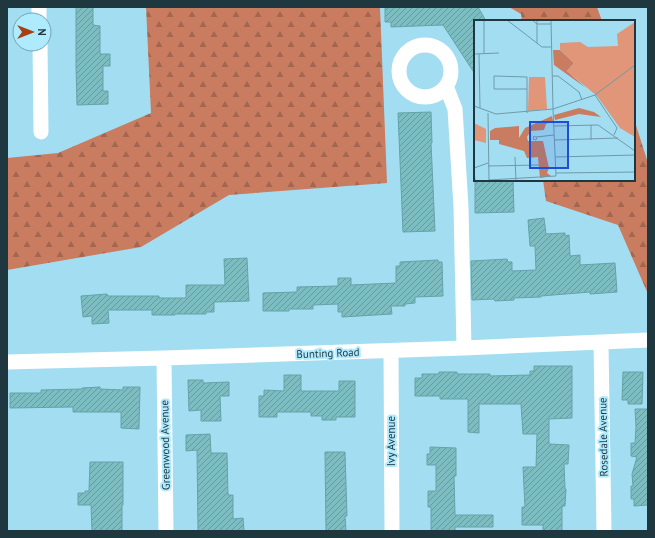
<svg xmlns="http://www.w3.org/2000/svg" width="655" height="538" font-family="'PT Sans',sans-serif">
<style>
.forest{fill:url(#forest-firs)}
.building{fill:url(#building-hatch);stroke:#64a3a8}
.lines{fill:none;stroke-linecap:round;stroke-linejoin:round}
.minor{stroke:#fff;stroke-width:15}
.labels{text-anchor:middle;stroke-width:4;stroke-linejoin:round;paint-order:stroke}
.street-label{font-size:11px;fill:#1f373f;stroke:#afebff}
.inset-road{fill:none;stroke:#6e9baa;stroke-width:1}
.view{fill:#1d4ed8;fill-opacity:0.15;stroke:#1d4ed8;stroke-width:2}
.inset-edge{fill:none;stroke:#1f373f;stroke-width:2}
</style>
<defs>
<pattern id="forest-firs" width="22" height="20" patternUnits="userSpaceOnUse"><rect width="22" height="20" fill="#c97c5f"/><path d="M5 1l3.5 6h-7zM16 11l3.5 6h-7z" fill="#a36650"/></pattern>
<pattern id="building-hatch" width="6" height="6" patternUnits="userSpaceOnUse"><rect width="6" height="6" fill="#7cbdc1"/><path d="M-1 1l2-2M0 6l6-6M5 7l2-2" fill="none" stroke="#659a9e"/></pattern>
</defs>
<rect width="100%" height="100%" fill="#a3ddf1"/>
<path class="forest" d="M 146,7 L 380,7 L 387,183 L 229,195 L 141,247 L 7,270 L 7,158 L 58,153 L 151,113 Z
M 509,7 L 597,7 L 602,21 L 522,21 L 521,14 Z
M 634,119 L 648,163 L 648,294 L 618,225 L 546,201 L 543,180 L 634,180 Z"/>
<path class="building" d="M 76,7 L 93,7 L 93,25 L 100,26 L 100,54 L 110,54 L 110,66 L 103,66 L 103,91 L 108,91 L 108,104 L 77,105 L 76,66 Z
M 385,7 L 478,7 L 486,21 L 475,21 L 475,74 L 443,25 L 391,27 L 391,22 L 385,22 Z
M 431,112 L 432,143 L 431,143 L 435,231 L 403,232 L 398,113 Z
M 475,180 L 513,180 L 514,212 L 475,213 Z
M 544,218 L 546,234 L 565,233 L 565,236 L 569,235 L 570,256 L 580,255 L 580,265 L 615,263 L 617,292 L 590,294 L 590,292 L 541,296 L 541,297 L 514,298 L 514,300 L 495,301 L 494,299 L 472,300 L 471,261 L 507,259 L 508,262 L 512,262 L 512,271 L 536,270 L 535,246 L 530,246 L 528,220 Z
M 247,258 L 249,301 L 214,302 L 214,312 L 206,312 L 206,314 L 175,314 L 175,315 L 152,315 L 152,310 L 108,310 L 109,323 L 92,324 L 92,316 L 83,317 L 81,296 L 107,294 L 108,296 L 159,296 L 159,298 L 186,298 L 186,285 L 225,285 L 224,259 Z
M 438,260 L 438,262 L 442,262 L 443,296 L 415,297 L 415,303 L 405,304 L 405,306 L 391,306 L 392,314 L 342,317 L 342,312 L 338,312 L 338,304 L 313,305 L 313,309 L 289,309 L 289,311 L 263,311 L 263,293 L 297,292 L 297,287 L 338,286 L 338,278 L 351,278 L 351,285 L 396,283 L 396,266 L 400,266 L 400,262 Z
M 534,366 L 572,366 L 572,418 L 549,419 L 549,444 L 569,445 L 568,464 L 564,464 L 565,489 L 566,489 L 565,506 L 562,506 L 562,531 L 543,531 L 543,525 L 522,525 L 522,507 L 525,507 L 523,467 L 536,467 L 537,434 L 523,434 L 521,404 L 479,404 L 479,433 L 468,432 L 468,399 L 440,399 L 440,396 L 415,396 L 415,378 L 422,378 L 422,374 L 439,374 L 439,372 L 457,372 L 457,374 L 490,374 L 490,376 L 530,375 L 530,371 L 534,371 Z
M 623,372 L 643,372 L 642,404 L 628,404 L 628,400 L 622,400 Z
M 284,375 L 301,375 L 301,391 L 339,391 L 339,381 L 355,381 L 355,417 L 336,417 L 336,420 L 322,420 L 322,416 L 311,416 L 311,412 L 277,412 L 277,417 L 259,417 L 259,396 L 264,396 L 264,390 L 284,391 Z
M 188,380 L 203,380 L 203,383 L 229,382 L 229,396 L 220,396 L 221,421 L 201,421 L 201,410 L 189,411 Z
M 100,387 L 100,389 L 123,390 L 123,387 L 140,387 L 139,429 L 121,428 L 121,412 L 73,412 L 73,407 L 10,408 L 10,393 L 41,393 L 41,390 L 82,389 L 82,388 Z
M 635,409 L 648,409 L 648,505 L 634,506 L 634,499 L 631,499 L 631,486 L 633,486 L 632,474 L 637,457 L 631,456 L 631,443 L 635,443 L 636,427 Z
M 210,434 L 211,453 L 227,453 L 228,495 L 233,495 L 233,519 L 243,518 L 244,531 L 198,531 L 197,450 L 186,451 L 186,435 Z
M 430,447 L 456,448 L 456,476 L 454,476 L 455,515 L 493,515 L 493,527 L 455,527 L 455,531 L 431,531 L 431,507 L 428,507 L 428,491 L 436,491 L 436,465 L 427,465 L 427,454 L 430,454 Z
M 325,452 L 345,452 L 347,516 L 345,516 L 346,531 L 326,531 Z
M 90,462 L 123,462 L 123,505 L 122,505 L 122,531 L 92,531 L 91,505 L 78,505 L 78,493 L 85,493 L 85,491 L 89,491 Z"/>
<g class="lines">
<path class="minor" d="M 39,7 L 39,20
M 40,44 L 41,132
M399 71a26 26 0 1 1 52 0a26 26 0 1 1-52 0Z
M 446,86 L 455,109 L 461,207 L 464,348
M 601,343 L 604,531
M 391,351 L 392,531
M 164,358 L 166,531
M 7,362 L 164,358 L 464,348 L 648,340"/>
</g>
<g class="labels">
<g class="street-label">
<text transform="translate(328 353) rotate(-2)" y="4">Bunting Road</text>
<text transform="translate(603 437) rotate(-91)" y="4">Rosedale Avenue</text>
<text transform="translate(391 441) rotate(-90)" y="4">Ivy Avenue</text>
<text transform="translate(165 445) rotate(-91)" y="4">Greenwood Avenue</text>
</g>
</g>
<g transform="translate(474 20)">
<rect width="161" height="161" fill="#a3ddf1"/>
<path d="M 0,103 L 12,109 L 12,123 L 0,120 Z" fill="#e19579"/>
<path d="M 79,30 L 86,30 L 100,43 L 93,51 L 112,68 L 80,45 ZM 105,88 L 120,92 L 127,97 L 105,94 L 81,100 L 80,95 ZM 78,96 L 79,101 L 72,104 L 70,110 L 57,111 L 53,117 L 54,121 L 69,121 L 75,148 L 73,153 L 77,156 L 66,158 L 64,137 L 53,138 L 50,131 L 25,124 L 25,120 L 16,120 L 16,111 L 21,108 L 45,106 L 45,118 L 51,108 Z" fill="#c97c5f"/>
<path d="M 161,2 L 161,117 L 146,108 L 123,76 L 93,51 L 100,43 L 86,30 L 86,23 L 106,22 L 114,27 L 144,26 L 143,14 Z" fill="#e19579"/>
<path d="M 55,57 L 71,57 L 73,89 L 54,91 Z" fill="#e19579"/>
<path d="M 58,59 L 69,59 L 69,76 L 63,76 L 68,79 L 69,86 L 58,86 Z" fill="#e19579"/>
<path class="inset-road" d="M 10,0 L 10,33M 33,0 L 68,27 L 77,27M 58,0 L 63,4 L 77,4M 63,0 L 63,23M 77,0 L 79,89M 0,34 L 25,33M 5,34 L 6,88M 78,56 L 84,56 L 105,72 L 108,80M 121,75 L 143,108 L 140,115M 0,86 L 22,94 L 79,89 L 121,75 L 161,45M 14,93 L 15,160M 53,93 L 53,57 L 20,56 L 20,69 L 53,69M 117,105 L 117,120M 80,106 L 124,105 L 161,131M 60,116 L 63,118 L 62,120 L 59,119 ZM 62,117 L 80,115M 81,120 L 144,118M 41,137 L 42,161M 81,137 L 161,135M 14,146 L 65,145M 0,148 L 14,143M 0,148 L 1,161M 82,153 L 161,152M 15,160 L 82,156 L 79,89"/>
<path class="view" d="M 56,102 L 94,102 L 94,148 L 56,148 Z"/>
<rect width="161" height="161" class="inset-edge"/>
</g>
<rect width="655" height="538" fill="none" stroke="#1f373f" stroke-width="16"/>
<g transform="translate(32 32) rotate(90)"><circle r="19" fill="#afebff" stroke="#75a3b2"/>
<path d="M0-3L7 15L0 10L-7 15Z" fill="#a64114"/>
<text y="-6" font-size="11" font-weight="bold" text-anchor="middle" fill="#1f373f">N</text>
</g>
</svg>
